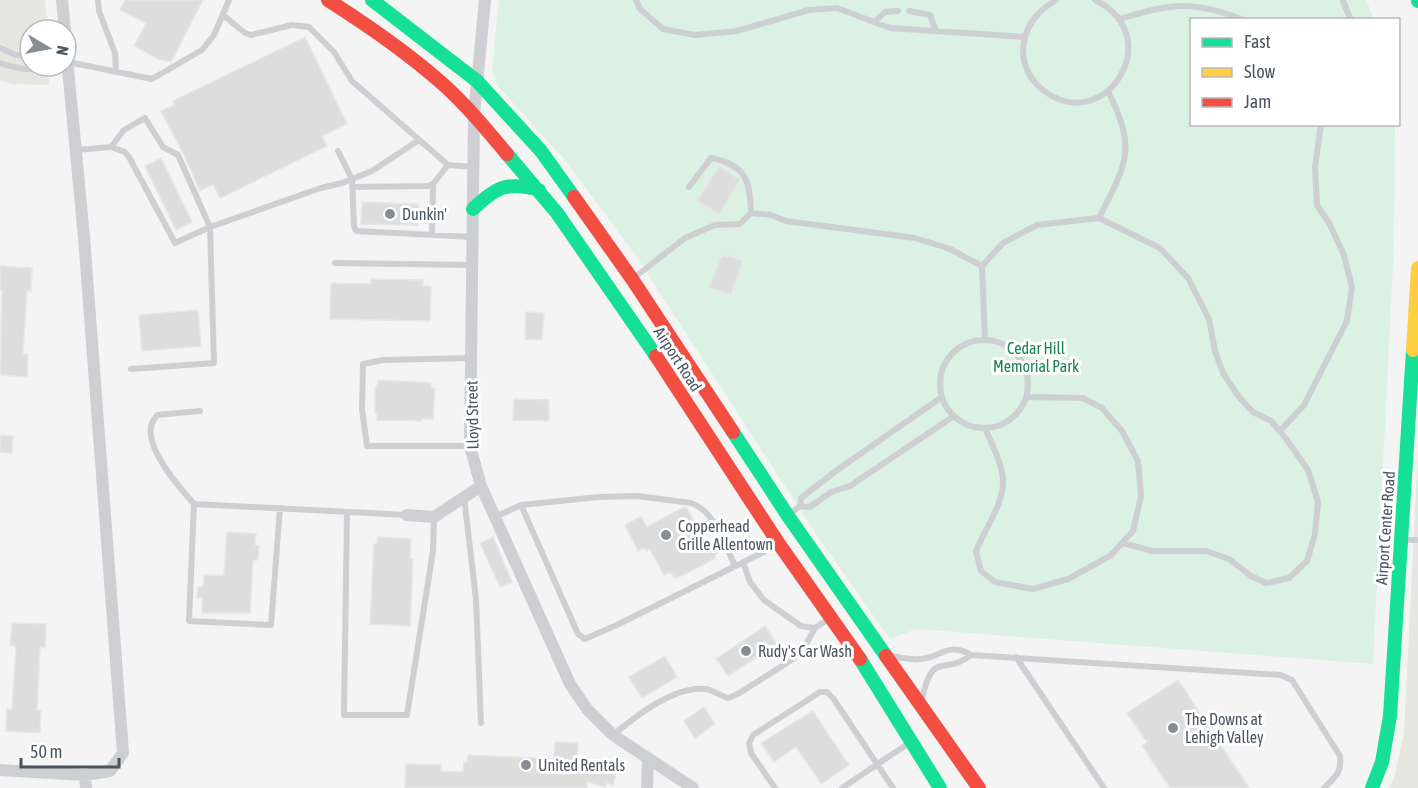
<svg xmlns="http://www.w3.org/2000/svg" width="1418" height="788" font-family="'Asap Condensed',sans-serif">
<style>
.commercial{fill:#e7e7e2}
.green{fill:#daf1e3}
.building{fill:#ddddde;stroke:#e5e6e6;stroke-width:1.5}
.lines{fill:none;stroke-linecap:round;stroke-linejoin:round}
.lane{stroke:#cdcfd2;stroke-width:6}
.street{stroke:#cdcfd2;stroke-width:12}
.fast{stroke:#16e098;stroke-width:14}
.slow{stroke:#ffcf43;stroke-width:14}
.jam{stroke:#f24e42;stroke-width:14}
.poi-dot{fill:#868d94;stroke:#fff;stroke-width:2}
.labels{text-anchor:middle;stroke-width:6;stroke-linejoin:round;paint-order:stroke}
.poi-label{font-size:16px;fill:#4a5560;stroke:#fff;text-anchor:start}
.park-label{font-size:16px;fill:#1a8250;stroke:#fff}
.street-label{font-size:16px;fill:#4a5560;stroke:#fff}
</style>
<rect width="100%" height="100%" fill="#f4f4f4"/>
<path class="commercial" d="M 0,0 L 45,0 L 48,30 L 30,30 L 30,66 L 48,66 L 49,85 L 12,84 L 0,81 Z
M 1418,451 L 1418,788 L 1389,788 L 1394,779 L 1404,733 Z"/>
<path class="green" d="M 499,0 L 1366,0 L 1374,19 L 1192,20 L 1192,124 L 1395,125 L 1394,244 L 1373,664 L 916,629 L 890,639 L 816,534 L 636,256 L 565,160 L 497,85 L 492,71 Z"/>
<path class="building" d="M 125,0 L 203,0 L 171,62 L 160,60 L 134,46 L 146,23 L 120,10 Z
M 305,37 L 347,124 L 322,136 L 327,146 L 220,198 L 213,184 L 200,191 L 183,153 L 161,111 L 175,105 L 173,101 Z
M 161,158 L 192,222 L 176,230 L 145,166 Z
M 719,166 L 740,180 L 719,214 L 697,201 Z
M 362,202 L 418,204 L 418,225 L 361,224 Z
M 722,255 L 727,257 L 728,255 L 743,261 L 731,295 L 709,287 Z
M 0,266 L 32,268 L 31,292 L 27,291 L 23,354 L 28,354 L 27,377 L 0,375 L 2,290 L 0,289 Z
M 371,279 L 423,280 L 423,286 L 431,286 L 430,321 L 330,319 L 331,283 L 371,284 Z
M 198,310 L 201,346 L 142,351 L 139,315 Z
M 526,312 L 544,313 L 542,340 L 525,339 Z
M 378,380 L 431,383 L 431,388 L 435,388 L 433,419 L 421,419 L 421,421 L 377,420 L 377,414 L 375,414 L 375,387 L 377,387 Z
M 514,399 L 549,400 L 549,421 L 513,420 Z
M 0,435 L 13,436 L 12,453 L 0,452 Z
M 684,507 L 687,508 L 706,543 L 719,548 L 714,559 L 677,578 L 676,576 L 674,578 L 671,572 L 664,575 L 650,549 L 646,551 L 645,548 L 638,551 L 625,525 L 641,516 L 647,527 Z
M 227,532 L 256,534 L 255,545 L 259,546 L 258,560 L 253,560 L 250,613 L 202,613 L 202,598 L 197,598 L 198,587 L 203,587 L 204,575 L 224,575 Z
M 378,537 L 411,539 L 410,559 L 413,560 L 410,626 L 370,624 L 374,544 L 377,544 Z
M 493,537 L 512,582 L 500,587 L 480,543 Z
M 12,623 L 46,624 L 45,648 L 40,647 L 37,710 L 41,711 L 40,733 L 6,731 L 7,709 L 12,709 L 16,646 L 10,645 Z
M 765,626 L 777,644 L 728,676 L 716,659 Z
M 665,656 L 677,677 L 642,698 L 629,677 Z
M 1178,680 L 1249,788 L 1170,788 L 1142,746 L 1147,742 L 1127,713 Z
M 704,707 L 715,724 L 695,738 L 684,721 Z
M 813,711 L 849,765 L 821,784 L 796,747 L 774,762 L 761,743 Z
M 555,742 L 578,743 L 577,759 L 587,760 L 587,762 L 609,762 L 618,765 L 613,785 L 607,783 L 605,787 L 587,782 L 587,788 L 405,788 L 406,764 L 441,765 L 440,771 L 463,772 L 464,762 L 467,762 L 468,755 L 554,759 Z"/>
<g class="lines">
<path class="lane" d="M 98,0 L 99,11 L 115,53 L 116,71
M 636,0 L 640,9 L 663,29 L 695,35 L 737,31 L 809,10 L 837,8 L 890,28 L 1024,37
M 1056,0 C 1036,12 1024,27 1023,51 C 1023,66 1031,81 1043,90 C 1103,138 1170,37 1095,0
M 1343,1 L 1351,20
M 909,11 L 930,15 L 936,31
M 223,15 L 245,33 L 251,35 L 292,25 L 309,27 L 334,52 L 352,81 L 448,165 L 474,167
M 1120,19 C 1170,3 1194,0 1244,20
M 875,22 L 885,12 L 898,11
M 0,48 L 16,55 L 30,56
M 68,62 L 152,79 L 202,50 L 214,35 L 229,0
M 0,63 C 22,71 44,70 68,70
M 111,147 L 125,152 L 129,157 L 175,243 L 210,227 L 321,188 L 342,183 L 372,171 L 419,140
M 76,150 L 111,147 L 124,130 L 145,118 L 163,147 L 178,155 L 210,227 L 214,363 L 131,369
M 338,151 L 352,179 L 354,226 L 356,231 L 473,237
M 352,187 L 428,186 L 433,184 L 448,165
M 689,187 L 711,158 C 746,165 750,180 751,213
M 1099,218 C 1127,162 1137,150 1108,91
M 432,235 L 433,184
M 335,263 L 472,265
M 635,277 L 685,238 L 715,225 L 740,224 L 751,213 L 771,215 L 786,221 L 915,238 L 950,249 L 982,266
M 985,340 L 982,266 L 1003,243 L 1037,225 L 1099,218 L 1160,248 L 1188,278 L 1209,319 L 1215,351 L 1223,373 L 1238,396 L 1253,412 L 1271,421 L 1287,440 L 1308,470 L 1318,502 L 1315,534 L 1307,561 L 1289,578 L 1266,583 L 1251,576 L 1229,559 L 1206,551 L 1152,551 L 1123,543
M940 384a44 44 0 1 1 88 0a44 44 0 1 1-88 0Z
M 985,428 C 991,443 1003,465 1003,481 C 1004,503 984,531 976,551 L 981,571 L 995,582 L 1033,589 L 1068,579 L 1110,556 L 1133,531 L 1141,496 L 1138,461 L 1122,431 L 1102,408 L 1083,398 L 1027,397
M 1280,431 L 1304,405 L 1347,321 L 1352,287 L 1344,255 L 1329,223 L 1317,205 L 1315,167 L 1321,124
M 470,446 L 367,446 L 362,409 L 363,364 L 383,360 L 471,358
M 464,497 L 476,599 L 481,723
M 194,504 C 179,487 147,451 151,427 C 151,423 155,419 157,415 L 200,411
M 521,505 L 578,634 L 585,639 L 619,624 L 776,546
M 800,506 L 810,507 L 831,492 L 850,486 L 954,416
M 280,508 L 271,625 L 189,621 L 194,504 L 407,515
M 347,512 L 344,715 L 407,715 L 433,551 L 434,517
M 790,514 L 800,506 L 801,498 L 840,468 L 942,397
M 495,517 L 521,505 L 599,497 L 637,496 L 691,503 C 715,511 725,545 735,566
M 1404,540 L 1418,540
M 743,562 L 750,582 L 764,600 L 801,626 L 815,628 L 830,618
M 971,655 L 1281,675 L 1292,680 L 1340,756 C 1342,773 1335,777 1324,788
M 890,656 C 900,657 910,660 920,659 C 941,658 948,641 971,655 C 944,677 933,648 922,699
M 1016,657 L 1104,788
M 613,735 C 636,716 675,685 706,689 C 713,690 720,696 728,698 L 738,694 L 793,659 L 804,648 L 815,628
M 775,788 L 751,753 L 749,743 L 753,735 L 820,692 L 827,692 L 833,698 L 893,788
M 842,788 L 909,743"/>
<path class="street" d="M 62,0 L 65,30
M 485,0 L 474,115 L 470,446 L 481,486 L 570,684 L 587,709 L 613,735 L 693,788
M 407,515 L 434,517 L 481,486
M 0,770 L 85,775 L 110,771 L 123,753 L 84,237 L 66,48
M 85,775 L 86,788
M 647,788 L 648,759"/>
<path class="fast" d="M 372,0 L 477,81 L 541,151 L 574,197
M 1418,0 L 1418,1
M 507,154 L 557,213 L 656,356
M 473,209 C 496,187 507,181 539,190
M 733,432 L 788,516 L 886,656
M 860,659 L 940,788
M 1372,788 L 1382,762 L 1390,716 L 1413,350"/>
<path class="slow" d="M 1413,350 L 1418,268"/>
<path class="jam" d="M 328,0 C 369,26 408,53 444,85 C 467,106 487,130 507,154
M 574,197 L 632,279 L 733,432
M 656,356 L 779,544 L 860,659
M 886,656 L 979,788"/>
</g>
<g class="poi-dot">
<circle cx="390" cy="214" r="6"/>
<circle cx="666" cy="535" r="6"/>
<circle cx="746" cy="651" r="6"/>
<circle cx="1173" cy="728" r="6"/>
<circle cx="526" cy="765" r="6"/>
</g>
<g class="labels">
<g class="poi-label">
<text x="402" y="220">Dunkin'</text>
<text x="678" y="532">Copperhead<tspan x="678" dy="18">Grille Allentown</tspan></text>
<text x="758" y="657">Rudy's Car Wash</text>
<text x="1185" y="725">The Downs at<tspan x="1185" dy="18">Lehigh Valley</tspan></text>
<text x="538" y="771">United Rentals</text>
</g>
<g class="park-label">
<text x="1036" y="354">Cedar Hill<tspan x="1036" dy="18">Memorial Park</tspan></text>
</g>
<g class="street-label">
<text transform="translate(678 359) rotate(57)" y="6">Airport Road</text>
<text transform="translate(472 415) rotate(-91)" y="6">Lloyd Street</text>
<text transform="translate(1385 528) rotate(-86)" y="6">Airport Center Road</text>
</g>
</g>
<rect x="1190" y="18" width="210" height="108" fill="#ffffff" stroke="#b7bbbf" stroke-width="1.5"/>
<rect x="1202" y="38" width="30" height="9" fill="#16e098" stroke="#b7bbbf" stroke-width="1.5"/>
<text x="1244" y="48" font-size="18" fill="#4a5560">Fast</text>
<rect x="1202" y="68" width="30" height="9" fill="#ffcf43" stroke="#b7bbbf" stroke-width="1.5"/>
<text x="1244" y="78" font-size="18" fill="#4a5560">Slow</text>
<rect x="1202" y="98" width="30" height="9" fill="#f24e42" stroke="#b7bbbf" stroke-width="1.5"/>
<text x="1244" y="108" font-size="18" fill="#4a5560">Jam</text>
<g transform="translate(48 48) rotate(100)"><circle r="28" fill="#ffffff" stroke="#b7bbbf" stroke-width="1.5"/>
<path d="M0-4.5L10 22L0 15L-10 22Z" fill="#868d94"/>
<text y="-9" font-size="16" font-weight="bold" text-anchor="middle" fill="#4a5560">N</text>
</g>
<path d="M21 758v9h98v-9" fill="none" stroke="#4a5560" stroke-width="3"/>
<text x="30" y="758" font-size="18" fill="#4a5560" stroke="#ffffff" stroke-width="4.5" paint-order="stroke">50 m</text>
</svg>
